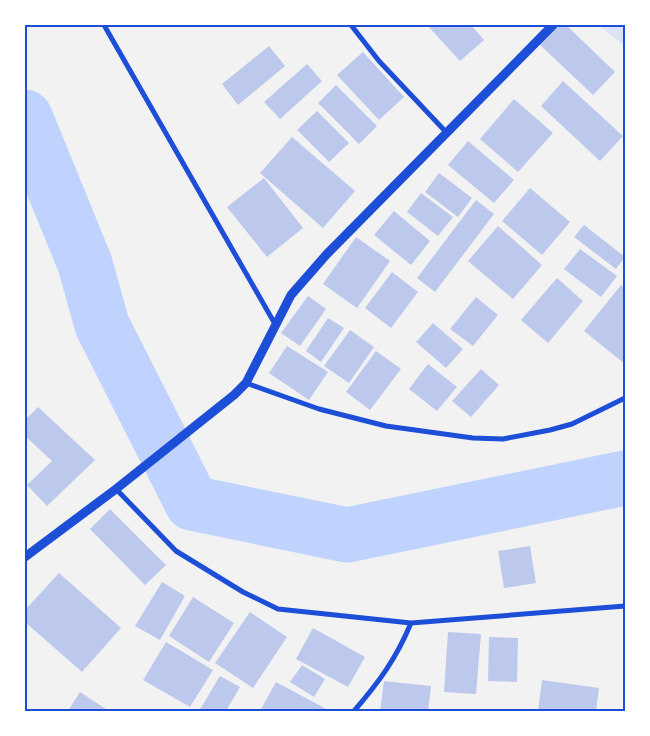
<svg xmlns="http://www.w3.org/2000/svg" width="650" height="736" font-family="Commissioner,sans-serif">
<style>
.green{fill:#dbe4f7}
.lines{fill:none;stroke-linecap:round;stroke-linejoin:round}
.river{stroke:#bfd3fe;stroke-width:55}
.building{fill:#bdc9ec}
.minor{stroke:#1d4ed8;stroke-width:5}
.tertiary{stroke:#1d4ed8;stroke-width:9}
.neatline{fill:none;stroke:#1d4ed8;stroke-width:2}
</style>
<rect width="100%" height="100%" fill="#f2f2f2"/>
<path class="green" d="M 598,25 L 625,25 L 625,46 Z"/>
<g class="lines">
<path class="river" d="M 25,117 L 85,264 L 102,325 L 192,503 L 347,535 L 625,478"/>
</g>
<path class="building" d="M 427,25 L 471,25 L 484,40 L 460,61 Z
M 557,25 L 566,25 L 615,72 L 593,95 L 539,44 Z
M 269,46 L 285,66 L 238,105 L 222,84 Z
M 363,52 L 404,97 L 379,120 L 337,75 Z
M 307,64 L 322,81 L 280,119 L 264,102 Z
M 563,81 L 623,136 L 600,161 L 541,106 Z
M 336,85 L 377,126 L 359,144 L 318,103 Z
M 514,99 L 553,133 L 518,172 L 480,139 Z
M 317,111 L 349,143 L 329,162 L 297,130 Z
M 292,137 L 355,191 L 323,228 L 260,173 Z
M 468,141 L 514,180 L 494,203 L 448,165 Z
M 439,173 L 472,198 L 458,217 L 425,192 Z
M 264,178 L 303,228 L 267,257 L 227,207 Z
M 530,188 L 570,222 L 542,255 L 502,221 Z
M 421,193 L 453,217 L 438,236 L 407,212 Z
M 476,200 L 494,214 L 435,292 L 417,278 Z
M 394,211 L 430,241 L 411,265 L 374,235 Z
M 584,225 L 625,257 L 616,269 L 574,237 Z
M 498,226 L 542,265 L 513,299 L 468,261 Z
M 356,237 L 390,261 L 357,308 L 323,284 Z
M 580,249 L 617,276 L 601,297 L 564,269 Z
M 392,272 L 418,292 L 391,328 L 365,308 Z
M 557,278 L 583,301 L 548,343 L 521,320 Z
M 621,285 L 625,288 L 625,364 L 584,331 Z
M 308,296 L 326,309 L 300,346 L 281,333 Z
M 476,297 L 498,315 L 473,346 L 450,329 Z
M 328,318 L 344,328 L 321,362 L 306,351 Z
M 433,323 L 463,349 L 446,368 L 416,342 Z
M 350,330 L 374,347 L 349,383 L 324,366 Z
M 287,346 L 328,372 L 309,400 L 269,373 Z
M 376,351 L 401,369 L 370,410 L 346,392 Z
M 428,364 L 457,387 L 437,411 L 409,389 Z
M 481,369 L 499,385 L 471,417 L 452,401 Z
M 38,407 L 95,460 L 47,506 L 27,485 L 52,461 L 25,436 L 25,420 Z
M 110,509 L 166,565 L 145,585 L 90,529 Z
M 530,546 L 536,583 L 504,588 L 498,551 Z
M 59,573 L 121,628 L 82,672 L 25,622 L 25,610 Z
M 162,582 L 185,596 L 160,640 L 135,626 Z
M 193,597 L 234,623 L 209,662 L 169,636 Z
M 250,612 L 287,637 L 253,688 L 215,663 Z
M 313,628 L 365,657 L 348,687 L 296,659 Z
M 448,632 L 481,634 L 476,694 L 444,692 Z
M 489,637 L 518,638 L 517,682 L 488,681 Z
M 166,642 L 213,670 L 190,707 L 143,680 Z
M 302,665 L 325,679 L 314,697 L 290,682 Z
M 220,676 L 240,687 L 226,711 L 199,711 Z
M 542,680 L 599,688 L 596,711 L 538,711 Z
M 384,681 L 431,686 L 428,711 L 380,711 Z
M 276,682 L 330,711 L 260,711 Z
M 80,692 L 109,711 L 68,711 Z"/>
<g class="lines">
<path class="minor" d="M 104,25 L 275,324
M 351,25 L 379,61 L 446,132
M 246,383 L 319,409 L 386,426 L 473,438 L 503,439 L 550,430 L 572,424 L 625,398
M 116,489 L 176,551 L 243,592 L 278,609 L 411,623 L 625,606
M 354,711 C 379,682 396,659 411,623"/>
<path class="tertiary" d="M 25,557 L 116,489 L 234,395 L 246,383 L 291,295 L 326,255 L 553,25"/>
</g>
<rect width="650" height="736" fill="none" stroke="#ffffff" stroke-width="52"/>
<rect x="26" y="26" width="598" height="684" class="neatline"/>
</svg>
